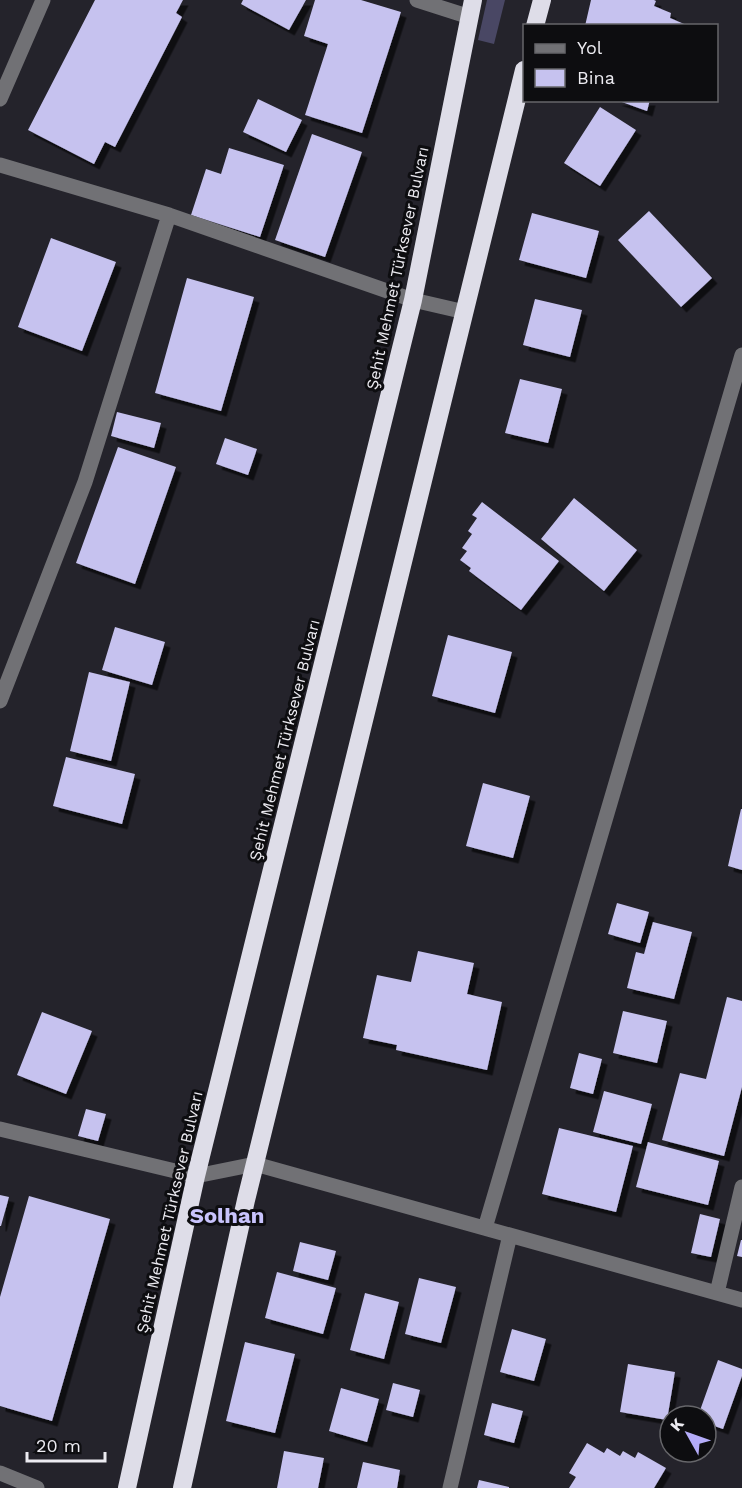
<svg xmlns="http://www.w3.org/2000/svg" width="742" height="1488" font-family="'Work Sans',sans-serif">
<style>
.green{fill:#494764}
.building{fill:#c6c2ef;filter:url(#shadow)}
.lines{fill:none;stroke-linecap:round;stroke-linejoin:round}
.minor{stroke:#717175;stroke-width:15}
.highway{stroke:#dedde8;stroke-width:18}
.labels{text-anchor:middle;stroke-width:6;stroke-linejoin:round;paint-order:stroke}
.street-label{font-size:16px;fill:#ecebf1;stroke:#0d0d10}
.district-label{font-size:22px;font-weight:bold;fill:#c8c3fc;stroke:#0d0d10}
</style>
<defs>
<filter id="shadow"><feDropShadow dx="5.5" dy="5.5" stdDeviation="0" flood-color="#0009"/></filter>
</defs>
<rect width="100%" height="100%" fill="#24232b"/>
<path class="green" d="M 487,0 L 505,0 L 494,44 L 478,40 Z"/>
<path class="building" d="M 95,0 L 183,0 L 176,13 L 182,17 L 115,147 L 105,142 L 94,164 L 28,130 Z
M 243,0 L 306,0 L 289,30 L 241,4 Z
M 315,0 L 361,0 L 401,12 L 362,133 L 305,115 L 328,44 L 304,36 Z
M 591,0 L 654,0 L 656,1 L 654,6 L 671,13 L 670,18 L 689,26 L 585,26 Z
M 258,99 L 302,120 L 286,152 L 243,132 Z
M 616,100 L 650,100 L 647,111 Z
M 600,107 L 636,130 L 600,186 L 564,163 Z
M 312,134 L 362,152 L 325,257 L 275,240 Z
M 229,148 L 284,165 L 260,237 L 191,215 L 206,169 L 221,174 Z
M 649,211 L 712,278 L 681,307 L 618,240 Z
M 532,213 L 599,231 L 586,278 L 519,260 Z
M 51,238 L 116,262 L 82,351 L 18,327 Z
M 187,278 L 254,297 L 221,411 L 155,393 Z
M 535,299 L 582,310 L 570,357 L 523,345 Z
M 520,379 L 562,389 L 548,443 L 505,433 Z
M 117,412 L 161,423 L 154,448 L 111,436 Z
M 225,438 L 257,449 L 248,475 L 216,464 Z
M 118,447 L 176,467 L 135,584 L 76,563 Z
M 574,498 L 637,550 L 604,591 L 541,539 Z
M 482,502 L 559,561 L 521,610 L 469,571 L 471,568 L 460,560 L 467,551 L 462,548 L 472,534 L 468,531 L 477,518 L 472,515 Z
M 115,627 L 165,642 L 152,685 L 102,670 Z
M 448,635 L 512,652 L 495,713 L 432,696 Z
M 89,672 L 130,682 L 111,761 L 70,751 Z
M 66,757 L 135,774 L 122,824 L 53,806 Z
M 483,783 L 530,796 L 513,858 L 466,846 Z
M 741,809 L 742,809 L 742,870 L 728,866 Z
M 617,903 L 649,912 L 640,943 L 608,934 Z
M 653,922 L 692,932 L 674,999 L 627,988 L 636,952 L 644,954 Z
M 418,951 L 474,963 L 467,994 L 502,1002 L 487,1070 L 396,1050 L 397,1045 L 363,1038 L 377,975 L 411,982 Z
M 727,997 L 742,1001 L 742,1087 L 724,1156 L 662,1140 L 680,1073 L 706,1079 Z
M 623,1011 L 667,1021 L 657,1063 L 613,1053 Z
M 42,1012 L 92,1031 L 66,1094 L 17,1075 Z
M 579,1053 L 602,1059 L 593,1094 L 570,1088 Z
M 604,1091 L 652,1104 L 641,1144 L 593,1132 Z
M 86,1109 L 106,1114 L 98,1141 L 78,1136 Z
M 559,1128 L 633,1146 L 616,1212 L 542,1194 Z
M 648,1142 L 719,1161 L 708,1205 L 636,1187 Z
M 0,1195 L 9,1197 L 1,1226 L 0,1226 Z
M 29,1196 L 110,1219 L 52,1421 L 0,1406 L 0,1297 Z
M 700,1214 L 720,1219 L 711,1257 L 691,1253 Z
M 741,1240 L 742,1240 L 742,1257 L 737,1256 Z
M 300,1242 L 336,1251 L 328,1280 L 293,1271 Z
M 277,1272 L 336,1288 L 323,1334 L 265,1318 Z
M 419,1278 L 456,1287 L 441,1343 L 405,1334 Z
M 365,1293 L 399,1302 L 384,1359 L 350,1350 Z
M 512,1329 L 546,1339 L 534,1381 L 500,1372 Z
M 245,1342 L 295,1354 L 275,1433 L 226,1421 Z
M 718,1360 L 742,1369 L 742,1376 L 723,1429 L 706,1423 L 706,1416 L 698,1416 Z
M 628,1364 L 675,1372 L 667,1420 L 620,1412 Z
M 393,1383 L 420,1390 L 413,1417 L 386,1410 Z
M 341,1388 L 379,1399 L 367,1442 L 329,1431 Z
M 492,1403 L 523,1411 L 514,1443 L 484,1435 Z
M 587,1443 L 604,1453 L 607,1448 L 620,1456 L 623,1451 L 635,1458 L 638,1452 L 666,1468 L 654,1488 L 569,1488 L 576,1477 L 569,1473 Z
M 284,1451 L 324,1458 L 318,1488 L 277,1488 Z
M 363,1462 L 400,1470 L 397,1488 L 357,1488 Z
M 479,1480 L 509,1487 L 509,1488 L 477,1488 Z"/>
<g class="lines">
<path class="minor" d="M 417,0 L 470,17
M 0,99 L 43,0
M 0,165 L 169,215 L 413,300 L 465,312
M 0,701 L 85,482 L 169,215
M 0,1129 L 196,1176 L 255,1164 L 742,1300
M 485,1228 L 742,355
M 717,1293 L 742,1187
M 0,1473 L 37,1488
M 450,1488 L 510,1235"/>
<path class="highway" d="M 535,26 L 542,0
M 127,1488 L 196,1176 L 413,300 L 473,0
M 182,1488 L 246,1200 L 524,70"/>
</g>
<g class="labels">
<g class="street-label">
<text transform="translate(397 268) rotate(-78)" y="6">Şehit Mehmet Türksever Bulvarı</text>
<text transform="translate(284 740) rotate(-76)" y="6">Şehit Mehmet Türksever Bulvarı</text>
<text transform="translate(169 1212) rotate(-77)" y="6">Şehit Mehmet Türksever Bulvarı</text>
</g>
<g class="district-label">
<text x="227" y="1223">Solhan</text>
</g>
</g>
<rect x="523" y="24" width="195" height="78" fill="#0d0d10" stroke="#66666a" stroke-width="1.5"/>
<rect x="535" y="44" width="30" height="9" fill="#717175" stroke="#66666a" stroke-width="1.5"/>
<text x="577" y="54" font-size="18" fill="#ecebf1">Yol</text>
<rect x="535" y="69" width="30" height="18" fill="#c6c2ef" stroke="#66666a" stroke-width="1.5"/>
<text x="577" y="84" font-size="18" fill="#ecebf1">Bina</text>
<g transform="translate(688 1434) rotate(310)"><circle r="28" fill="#0d0d10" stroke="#66666a" stroke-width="1.5"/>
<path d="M0-4.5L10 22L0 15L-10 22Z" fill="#b4acf9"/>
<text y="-9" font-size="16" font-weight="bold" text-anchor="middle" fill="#ecebf1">K</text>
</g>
<path d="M27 1452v9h78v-9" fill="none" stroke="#ecebf1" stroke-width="3"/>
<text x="36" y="1452" font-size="18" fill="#ecebf1" stroke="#0d0d10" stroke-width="4.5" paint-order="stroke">20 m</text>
</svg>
